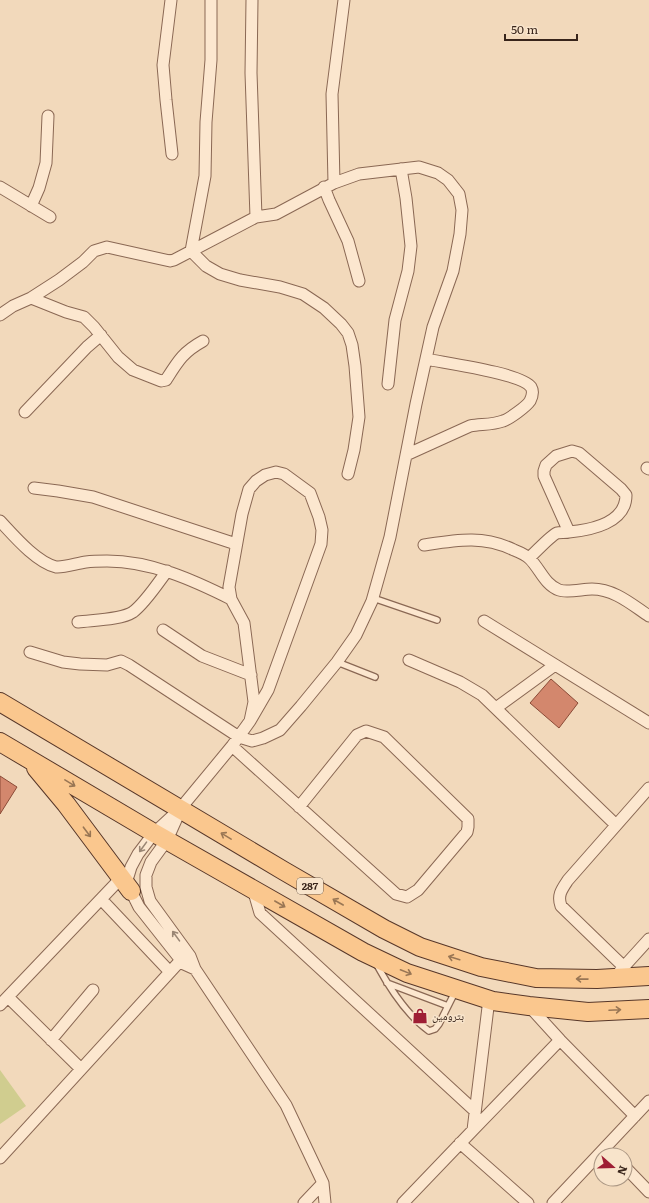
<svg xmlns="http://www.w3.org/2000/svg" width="649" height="1203" font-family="Literata,'Noto Naskh Arabic',serif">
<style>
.green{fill:#d0cd8f}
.building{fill:#d3876d;stroke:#8b4b37}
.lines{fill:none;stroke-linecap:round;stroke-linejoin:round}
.service-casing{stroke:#8a6854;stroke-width:8}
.minor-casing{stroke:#8a6854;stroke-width:13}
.primary-casing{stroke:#573729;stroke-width:20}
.service{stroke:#fce7cf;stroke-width:5.5}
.minor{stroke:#fce7cf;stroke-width:11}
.primary{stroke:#fac78e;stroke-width:18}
.oneway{stroke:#997654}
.oneway2{stroke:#9a8674}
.labels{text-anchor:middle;stroke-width:3;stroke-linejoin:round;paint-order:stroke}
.shield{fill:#f8e4cb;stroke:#725e4f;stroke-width:1}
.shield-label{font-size:10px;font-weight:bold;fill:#38241a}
.poi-label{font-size:11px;fill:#38241a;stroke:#f8e4cb;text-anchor:start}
</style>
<rect width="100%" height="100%" fill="#f2d9bb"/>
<path class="green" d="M 0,1070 L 26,1106 L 0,1124 Z"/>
<path class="building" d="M 551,679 L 578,703 L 559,728 L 530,703 Z
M 0,776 L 17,787 L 0,814 Z"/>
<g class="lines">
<defs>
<path id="service" d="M 373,598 L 437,620
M 337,662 L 375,677
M 377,965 C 389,987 408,1016 429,1031 L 435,1029 L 439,1024 L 455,992
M 387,983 L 448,1006"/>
<path id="minor" d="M 171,0 L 163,65 L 166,100 L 172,154
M 211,0 L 211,60 L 206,122 L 205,176 L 191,251 L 206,266 L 220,274 L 240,280 L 280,287 L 303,294 L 324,308 L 341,324 L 348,333 L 352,345 L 355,366 L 359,417 L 354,450 L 348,474
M 252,0 L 251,73 L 256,217
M 334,183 L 332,94 L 344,0
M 0,187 L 50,217
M 324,187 L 329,200 L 348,241 L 359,281
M 31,206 L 39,188 L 46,163 L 48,116
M 31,298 L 66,312 L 84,317 L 94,327 L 118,357 L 133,370 L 161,381 L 166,380 C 178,361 183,352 203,341
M 0,315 L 13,306 L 31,298 L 59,280 L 83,262 L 94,251 L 107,247 L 170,261 L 174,260 L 256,217 L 276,214 L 334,183 L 359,174 L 419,167 L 438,173 L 448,180 L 459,194 L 462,210 L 460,234 L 453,271 L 433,327 L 416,404 L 390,537 L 372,601 L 356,635 L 337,662 L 301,706 L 280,730 L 263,738 L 252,741 L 239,737 L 129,665 L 121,661 L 107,665 L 80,664 L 63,662 L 30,652
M 388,384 L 395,320 L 408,271 L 411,246 L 406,198 L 401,169
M 25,412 L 87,347 L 101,335
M 406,455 L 470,426 C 481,424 492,425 503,421 C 509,419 526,407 530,401 C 532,397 534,392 531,387 C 521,373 445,363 426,359
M 647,468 L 649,469
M 34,488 L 58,491 L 93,497 L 236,544
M 0,521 C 14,536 36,562 56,567 C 63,568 78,563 86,562 C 93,561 100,561 107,561 C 151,561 193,580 231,599
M 424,545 C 457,540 483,535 514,550 C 519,552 526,555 530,559 C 540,569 545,585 559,590 C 567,593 583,589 592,589 C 614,589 631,604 649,616
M 529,558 C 535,553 550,536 557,533 C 560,532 566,533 569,532 C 591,530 626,523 626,495 L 621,489 L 579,453 L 572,451 L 556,456 L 546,465 L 544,471 L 544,476 L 569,532
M 484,621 L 649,723
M 78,622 C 92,620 121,620 133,612 C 145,603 158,583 167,571
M 163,630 L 202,656 L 251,675
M 409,660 L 460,682 L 482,695 L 616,825
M 496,708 L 555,665
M 232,746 L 396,894 L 407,897 L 418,890 L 467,832 L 468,827 L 468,819 L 384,737 L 366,731 L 357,735 L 299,807
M 179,813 L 167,840 L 151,862 L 146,875 L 146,887 L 150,901 L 190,956 L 195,969 L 286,1105 L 323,1183 L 325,1203
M 253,889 L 260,913 L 475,1111
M 101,899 L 170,972
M 624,967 L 561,906 C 557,895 562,889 568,880 L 649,788
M 195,969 L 184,964 L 139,907 L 131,891 L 127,880 L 131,867 L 138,854 L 154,833 L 180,809 L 232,746 L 250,721 L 254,702 L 244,623 L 231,599 L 229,587 L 242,514 L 249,489 L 256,481 L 265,475 L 276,472 L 284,474 L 310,493 L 319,517 L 322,530 L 321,544 L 268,690 L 250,721
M 620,971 L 649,939
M 8,997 L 81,1069
M 0,1005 L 121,878
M 529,1006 L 560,1040 L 635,1116
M 51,1040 L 93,990
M 473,1130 L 560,1040
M 460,1143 L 528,1203
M 606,1147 L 613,1155
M 0,1158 L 181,960
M 625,1167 L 649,1192
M 304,1203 L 323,1183
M 403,1203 L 473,1130 L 489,999
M 553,1203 L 649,1101"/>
<path id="primary" d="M 0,702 L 284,871 L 384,929 L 420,947 L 481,967 L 536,978 L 597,979 L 649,976
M 0,742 L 154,833 L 363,952 L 407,973 L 493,1001 L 529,1006 L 588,1012 L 649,1009
M 36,768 L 66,804 L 131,891"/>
</defs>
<use href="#service" class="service-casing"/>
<use href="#minor" class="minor-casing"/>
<use href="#primary" class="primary-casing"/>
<use href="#service" class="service"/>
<use href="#minor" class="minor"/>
<use href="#primary" class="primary"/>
</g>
<defs><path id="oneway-shaft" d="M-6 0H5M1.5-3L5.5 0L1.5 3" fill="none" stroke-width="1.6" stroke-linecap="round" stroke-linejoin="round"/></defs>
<g class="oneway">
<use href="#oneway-shaft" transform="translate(70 783) rotate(31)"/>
<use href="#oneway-shaft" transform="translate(87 832) rotate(53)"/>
<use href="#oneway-shaft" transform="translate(226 836) rotate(-149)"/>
<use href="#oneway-shaft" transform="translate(338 902) rotate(-150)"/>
<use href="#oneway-shaft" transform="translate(280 904) rotate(30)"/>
<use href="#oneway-shaft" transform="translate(454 958) rotate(-163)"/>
<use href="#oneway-shaft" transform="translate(406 972) rotate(22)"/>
<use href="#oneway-shaft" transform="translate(582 979) rotate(-179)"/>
<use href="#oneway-shaft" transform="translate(615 1010) rotate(-3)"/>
</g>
<g class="oneway2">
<use href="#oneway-shaft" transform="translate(143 847) rotate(126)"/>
<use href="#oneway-shaft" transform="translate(176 936) rotate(-126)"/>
</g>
<defs>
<symbol id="shop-bare" viewBox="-9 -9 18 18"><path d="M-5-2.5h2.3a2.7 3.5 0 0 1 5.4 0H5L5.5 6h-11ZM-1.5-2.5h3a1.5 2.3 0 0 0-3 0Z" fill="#9e1e34" stroke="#f8e4cb" stroke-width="2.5" paint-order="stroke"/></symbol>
</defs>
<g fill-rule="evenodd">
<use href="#shop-bare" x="409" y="1005" width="22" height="22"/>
</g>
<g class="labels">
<rect class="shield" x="297" y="878" width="26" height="16" rx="3"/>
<g class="shield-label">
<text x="310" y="890">287</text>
</g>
<g class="poi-label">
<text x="432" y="1020">بترومين</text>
</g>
</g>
<g transform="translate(613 1167) rotate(110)"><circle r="19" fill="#f8e4cb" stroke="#ab9784"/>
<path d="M0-3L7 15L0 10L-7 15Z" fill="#9e1e34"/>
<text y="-6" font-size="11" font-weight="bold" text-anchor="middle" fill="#38241a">N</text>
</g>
<path d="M505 34v6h72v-6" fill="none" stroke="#38241a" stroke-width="2"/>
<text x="511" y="34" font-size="12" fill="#38241a" stroke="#f8e4cb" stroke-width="3" paint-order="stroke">50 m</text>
</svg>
